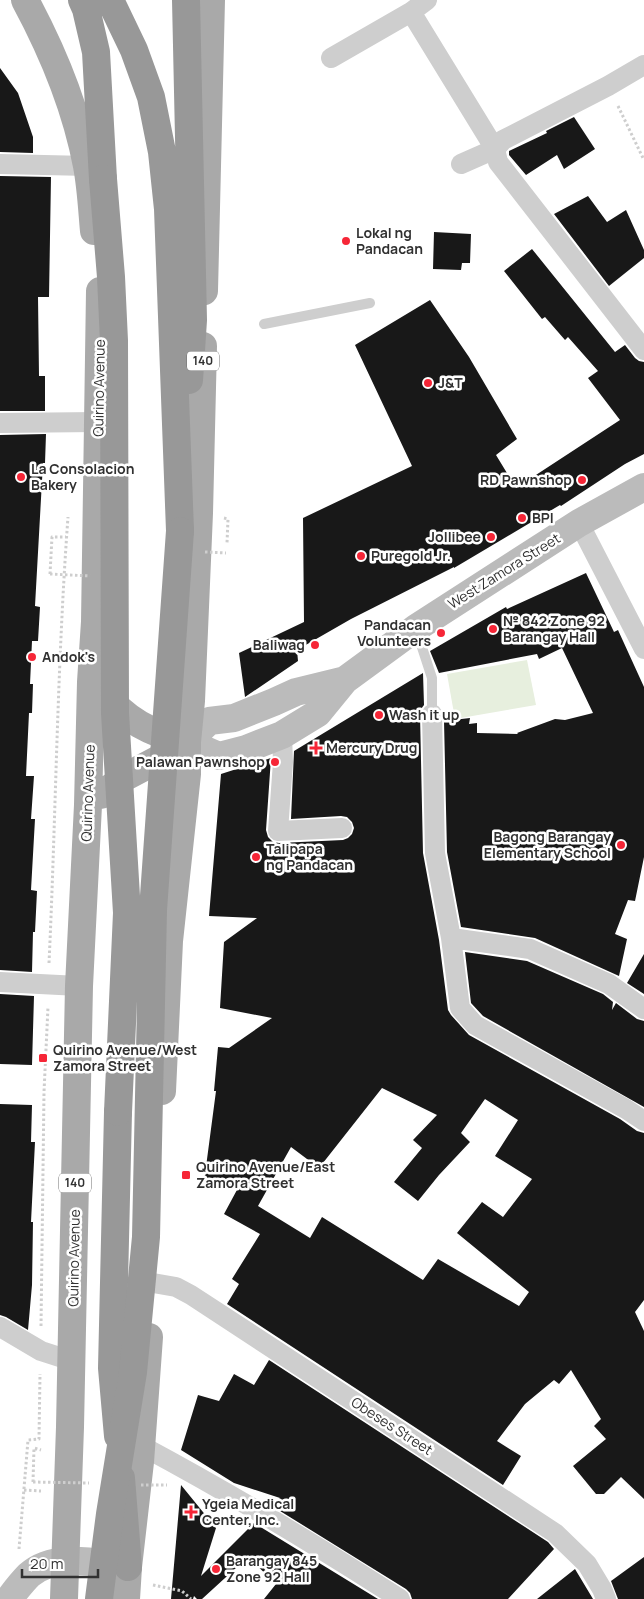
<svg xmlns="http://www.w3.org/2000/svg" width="644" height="1599" font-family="Manrope,sans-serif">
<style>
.green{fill:#e7efde}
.building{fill:#181818;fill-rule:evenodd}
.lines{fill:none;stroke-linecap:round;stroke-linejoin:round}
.path{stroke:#cecece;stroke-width:3;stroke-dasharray:2.5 2.5;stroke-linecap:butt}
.lane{stroke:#cecece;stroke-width:10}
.street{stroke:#cecece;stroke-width:20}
.secondary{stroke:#bbb;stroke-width:28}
.primary{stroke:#a9a9a9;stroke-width:28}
.highway{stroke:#989898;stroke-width:28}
.path-bridge{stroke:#cecece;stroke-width:3;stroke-dasharray:2.5 2.5;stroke-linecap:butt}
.highway-bridge{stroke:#989898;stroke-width:28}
.poi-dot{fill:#f62637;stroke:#fff;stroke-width:2}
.labels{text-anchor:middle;stroke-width:5;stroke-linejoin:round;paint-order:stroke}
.shield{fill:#fff;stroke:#6f6f6f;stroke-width:1}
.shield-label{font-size:12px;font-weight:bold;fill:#313131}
.poi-label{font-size:14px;font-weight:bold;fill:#313131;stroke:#fff;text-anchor:start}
.street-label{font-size:14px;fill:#313131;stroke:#fff}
</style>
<rect width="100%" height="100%" fill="#fff"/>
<path class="green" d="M 527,660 L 536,705 L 455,719 L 447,674 Z"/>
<path class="building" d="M 0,68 L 18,93 L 33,137 L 33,153 L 0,152 Z
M 574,117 L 595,149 L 564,169 L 557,155 L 526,175 L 509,155 L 509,151 L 547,133 L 546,131 Z
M 0,176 L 51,177 L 49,297 L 38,297 L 39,376 L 45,376 L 45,411 L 0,411 Z
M 588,196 L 607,222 L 626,210 L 644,250 L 644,258 L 609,286 L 554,214 Z
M 434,232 L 471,234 L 470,263 L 462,263 L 461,270 L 433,269 Z
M 532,249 L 615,352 L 625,345 L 635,358 L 639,361 L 644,362 L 644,454 L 625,464 L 561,506 L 560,505 L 454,568 L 454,567 L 351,619 L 297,650 L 298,661 L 245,697 L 239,653 L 304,622 L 303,518 L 412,466 L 355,345 L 430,300 L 469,357 L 517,439 L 496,455 L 516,488 L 620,420 L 588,378 L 598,371 L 568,337 L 565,340 L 545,317 L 542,319 L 504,271 Z
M 46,434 L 45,463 L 43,463 L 35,606 L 40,607 L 38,641 L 32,641 L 30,684 L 33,684 L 32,713 L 29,713 L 26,776 L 34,776 L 31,819 L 35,819 L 31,890 L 37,891 L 35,932 L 33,932 L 32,972 L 0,970 L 0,435 Z
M 586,573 L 614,632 L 618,630 L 644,687 L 644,857 L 635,901 L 628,900 L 615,934 L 627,939 L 619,976 L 535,938 L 461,927 L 447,852 L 444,721 L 470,718 L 469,724 L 477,723 L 477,733 L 518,734 L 517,733 L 555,719 L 565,720 L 593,713 L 562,648 L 539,659 L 537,654 L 439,673 L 430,651 L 506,607 L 507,609 Z
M 423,673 L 424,705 L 421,709 L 420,714 L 423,853 L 439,940 L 448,1010 L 451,1015 L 469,1035 L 620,1119 L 637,1131 L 644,1133 L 644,1300 L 635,1312 L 644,1331 L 644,1499 L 621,1477 L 604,1494 L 596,1494 L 573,1466 L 606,1439 L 594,1426 L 601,1419 L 571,1370 L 559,1384 L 554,1380 L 525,1404 L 497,1441 L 521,1456 L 503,1485 L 227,1304 L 239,1284 L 232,1279 L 260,1234 L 224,1214 L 238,1188 L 204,1182 L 216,1091 L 214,1091 L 218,1047 L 229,1048 L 272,1018 L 220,1008 L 224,942 L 257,918 L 209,916 L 221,774 L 271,758 L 266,830 L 268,837 L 273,842 L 279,843 L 343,840 L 348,838 L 352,834 L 354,828 L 352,822 L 347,817 L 341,816 L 291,819 L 294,751 ZM 382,1088 L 437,1115 L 413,1140 L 422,1148 L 394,1182 L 418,1201 L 439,1175 L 470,1142 L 461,1133 L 485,1099 L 518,1120 L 495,1156 L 532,1179 L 503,1217 L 482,1202 L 457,1233 L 529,1292 L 519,1306 L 438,1259 L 423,1280 L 322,1217 L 310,1238 L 258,1206 L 291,1147 L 319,1168 Z
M 465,952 L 527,961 L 603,994 L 613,1002 L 612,1010 L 616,1003 L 637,1019 L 644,1021 L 644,1107 L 483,1016 L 471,1003 Z
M 644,954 L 644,994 L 627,983 Z
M 0,994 L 34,996 L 32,1065 L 0,1064 Z
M 0,1104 L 32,1105 L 31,1142 L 35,1142 L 31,1222 L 33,1222 L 32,1285 L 28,1330 L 6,1317 L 0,1315 Z
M 269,1360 L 548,1542 L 554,1549 L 508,1599 L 412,1599 L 410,1593 L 406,1589 L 272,1506 L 280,1498 L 234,1483 L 181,1450 L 198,1395 L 219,1401 L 234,1374 L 254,1385 Z
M 181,1485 L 216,1528 L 201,1576 L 254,1523 L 378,1599 L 264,1599 L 276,1584 L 248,1557 L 202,1599 L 197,1599 L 194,1596 L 193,1599 L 171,1599 Z
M 644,1557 L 644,1599 L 618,1599 L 611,1581 Z
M 575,1569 L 593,1599 L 537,1599 Z"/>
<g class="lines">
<path class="path" d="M 618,106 L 644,160
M 224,518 L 228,519 L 227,543
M 50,574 L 52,537 L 66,537
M 49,963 C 56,815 57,666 68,517
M 41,1326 L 44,1092 L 48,1007
M 33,1482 L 34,1448 L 41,1450
M 24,1490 L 41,1491
M 19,1549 L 28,1440 L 39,1439 L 40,1374
M 153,1585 L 182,1591 L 191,1599"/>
<path class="lane" d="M 264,324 L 370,303
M 416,629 L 432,678 L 432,714"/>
<path class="street" d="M 411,12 L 495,149 L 498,162 L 644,350
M 331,58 L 411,12 L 427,0
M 0,164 L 88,166
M 461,164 L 495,149 L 503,140 L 608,86 L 644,65
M 0,423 L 98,422
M 579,523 L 644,649
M 432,714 L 435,853 L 451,938 L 460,1008 L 475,1025 L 626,1109 L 644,1121
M 282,735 L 283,762 L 278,831 L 342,828
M 451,938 L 530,949 L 609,984 L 644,1009
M 0,982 L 79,986
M 153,1283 L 176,1287 L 191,1295 L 555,1533 L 587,1564 L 602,1589 L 606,1599
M 0,1327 L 41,1351 L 72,1361
M 142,1446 C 230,1493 316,1545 400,1599"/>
<path class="secondary" d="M 345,680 L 296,692 L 274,702 L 234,718 L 209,721 L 187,742 L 219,756 L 246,749 L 282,735 L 318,713 L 345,680 L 416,628 L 579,523 L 644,487
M 9,1599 C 15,1591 22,1582 29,1575 C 55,1552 96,1563 126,1566"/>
<path class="primary" d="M 25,0 C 53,52 76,107 87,166 C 91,187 92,209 94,231
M 204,291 L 211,0
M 103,691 C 124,720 152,734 187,742
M 101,795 L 125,777 L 161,758 L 181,745
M 162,1091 L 169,941 L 187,774 L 187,742 L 191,701 L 199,513 L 203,346
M 64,1599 L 70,1427 L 79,986 L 88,805 L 91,682 L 95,622 L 100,291
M 126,1599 L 128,1567 L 140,1462 L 149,1337"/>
<path class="highway" d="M 82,0 L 86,9 L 96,52 L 103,179
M 110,0 L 134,50 L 151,97 L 162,152 L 168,209 L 180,531
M 186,0 L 193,320 L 189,380
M 118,1436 L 112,1368 L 118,1112
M 121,1478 L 128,1567"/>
<path class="path-bridge" d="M 205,552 L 226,553
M 50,574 L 90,576
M 33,1482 L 89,1483
M 141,1485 L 167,1485"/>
<path class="highway-bridge" d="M 103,179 L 111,277 L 114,341 L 115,713 L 127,913 L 118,1112
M 99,1599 L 110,1514 L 133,1372 L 146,1237 L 153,910 L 180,531"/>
</g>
<g class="poi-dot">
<circle cx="346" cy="241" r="5"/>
<circle cx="428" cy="383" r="5"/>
<circle cx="21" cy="477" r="5"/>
<circle cx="582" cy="480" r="5"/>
<circle cx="522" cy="518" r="5"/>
<circle cx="491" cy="537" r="5"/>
<circle cx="361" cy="556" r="5"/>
<circle cx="493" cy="629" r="5"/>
<circle cx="441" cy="633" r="5"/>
<circle cx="315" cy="645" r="5"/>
<circle cx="32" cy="657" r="5"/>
<circle cx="379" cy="715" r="5"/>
<path d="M313.5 740.5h5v5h5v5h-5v5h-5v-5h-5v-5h5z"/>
<circle cx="275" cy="762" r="5"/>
<circle cx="621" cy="845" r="5"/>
<circle cx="256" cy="857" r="5"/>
<rect x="38" y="1053" width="10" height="10" rx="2.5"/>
<rect x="181" y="1170" width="10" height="10" rx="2.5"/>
<path d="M188.5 1504.5h5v5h5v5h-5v5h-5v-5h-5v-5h5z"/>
<circle cx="216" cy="1569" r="5"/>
</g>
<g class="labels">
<g class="shield">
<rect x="187" y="351.5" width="32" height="19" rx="4"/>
<rect x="59" y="1173.5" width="32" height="19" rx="4"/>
</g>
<g class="shield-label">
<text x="203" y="365">140</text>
<text x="75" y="1187">140</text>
</g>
<g class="poi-label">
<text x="356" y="238">Lokal ng<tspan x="356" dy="16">Pandacan</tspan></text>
<text x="438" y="388">J&amp;T</text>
<text x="31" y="474">La Consolacion<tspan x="31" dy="16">Bakery</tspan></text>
<text x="572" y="485" text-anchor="end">RD Pawnshop</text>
<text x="532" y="523">BPI</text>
<text x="481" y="542" text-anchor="end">Jollibee</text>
<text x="371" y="561">Puregold Jr.</text>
<text x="503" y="626">№ 842 Zone 92<tspan x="503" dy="16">Barangay Hall</tspan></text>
<text x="431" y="630" text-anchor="end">Pandacan<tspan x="431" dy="16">Volunteers</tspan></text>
<text x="305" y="650" text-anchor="end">Baliwag</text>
<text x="42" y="662">Andok's</text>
<text x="389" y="720">Wash it up</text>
<text x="326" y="753">Mercury Drug</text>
<text x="265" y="767" text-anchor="end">Palawan Pawnshop</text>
<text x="611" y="842" text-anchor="end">Bagong Barangay<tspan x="611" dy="16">Elementary School</tspan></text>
<text x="266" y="854">Talipapa<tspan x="266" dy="16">ng Pandacan</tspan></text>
<text x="53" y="1055">Quirino Avenue/West<tspan x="53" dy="16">Zamora Street</tspan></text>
<text x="196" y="1172">Quirino Avenue/East<tspan x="196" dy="16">Zamora Street</tspan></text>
<text x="202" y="1509">Ygeia Medical<tspan x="202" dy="16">Center, Inc.</tspan></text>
<text x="226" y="1566">Barangay 845<tspan x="226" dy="16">Zone 92 Hall</tspan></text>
</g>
<g class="street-label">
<text transform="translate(99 388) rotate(-89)" y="5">Quirino Avenue</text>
<text transform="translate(504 571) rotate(-32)" y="5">West Zamora Street</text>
<text transform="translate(88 793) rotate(-88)" y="5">Quirino Avenue</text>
<text transform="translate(74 1258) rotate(-89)" y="5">Quirino Avenue</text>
<text transform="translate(392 1426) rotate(33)" y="5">Obeses Street</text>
</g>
</g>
<path d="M22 1569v8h76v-8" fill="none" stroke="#313131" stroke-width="2.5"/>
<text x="30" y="1569" font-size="15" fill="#313131" stroke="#ffffff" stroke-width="4" paint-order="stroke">20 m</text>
</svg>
